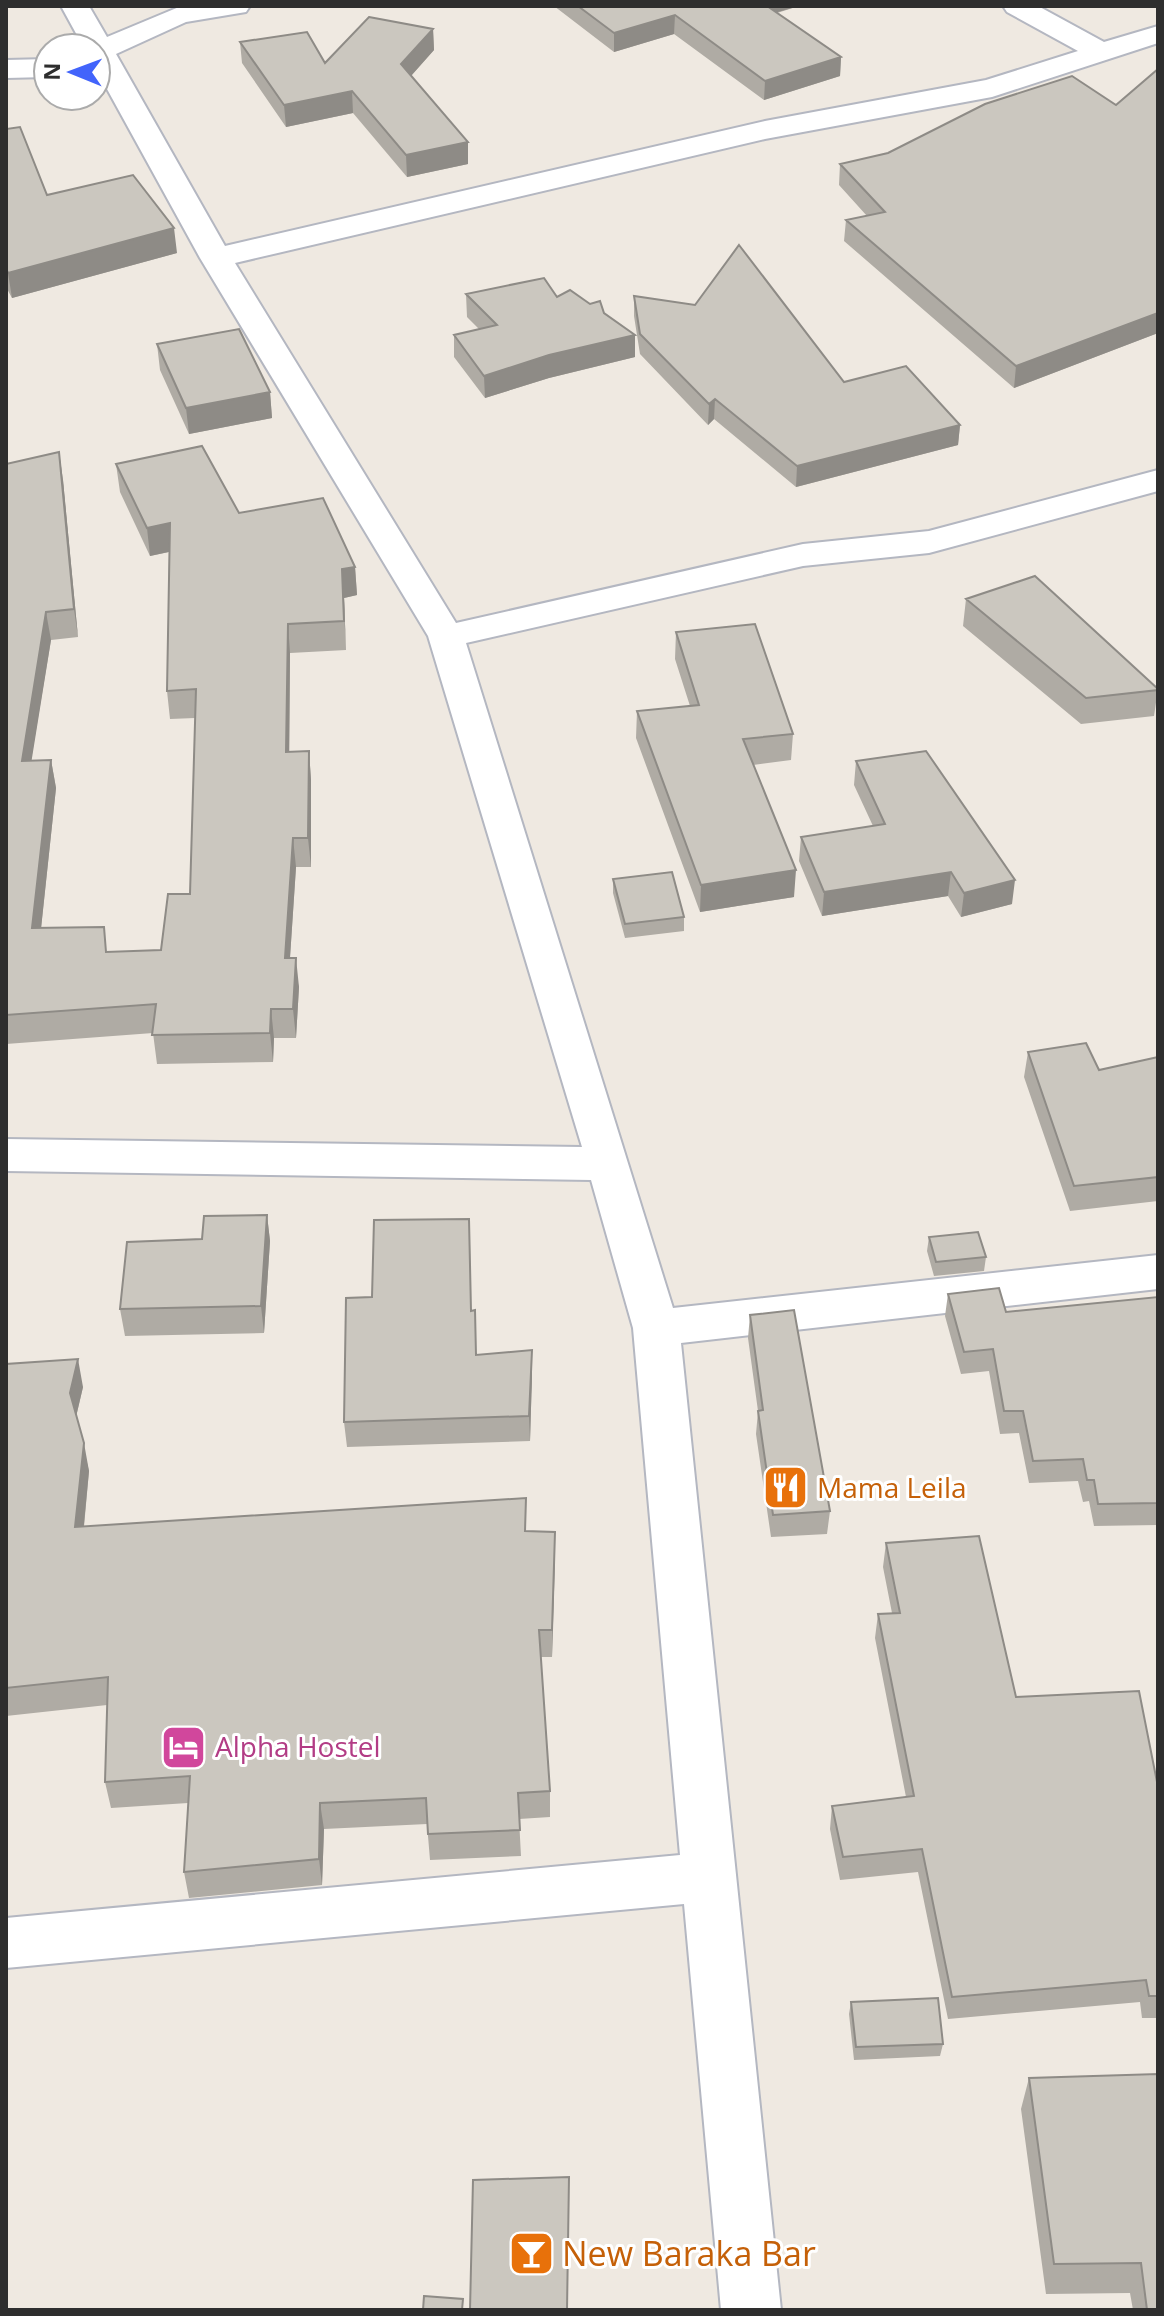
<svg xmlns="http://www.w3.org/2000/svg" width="1164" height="2316" font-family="'Open Sans',sans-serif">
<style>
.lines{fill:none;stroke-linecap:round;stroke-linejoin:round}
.minor-casing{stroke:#b4b7c1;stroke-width:4}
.minor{fill:#fff;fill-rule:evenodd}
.wall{fill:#afaba4}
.shaded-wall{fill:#8e8b86}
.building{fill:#cbc7bf;stroke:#8e8b86;stroke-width:2}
.labels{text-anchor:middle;stroke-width:6;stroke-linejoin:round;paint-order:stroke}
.food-label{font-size:28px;fill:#c56008;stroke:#fff;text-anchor:start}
.hotel-label{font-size:28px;fill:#b23c85;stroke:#fff;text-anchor:start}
.near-food-label{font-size:34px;fill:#c56008;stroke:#fff;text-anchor:start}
</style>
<rect width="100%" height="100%" fill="#efe9e1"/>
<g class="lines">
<defs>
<path id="minor" d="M 61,6 L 89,6 L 107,37 L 179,7 L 250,6 L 246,12 L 186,22 L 116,54 L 225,246 L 765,121 L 986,80 L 1078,51 L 1007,12 L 1003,6 L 1038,6 L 1104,42 L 1158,26 L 1158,43 L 992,97 L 765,139 L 235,263 L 456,623 L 803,544 L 929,531 L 1158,470 L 1158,491 L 929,553 L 803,566 L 466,643 L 673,1308 L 1158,1255 L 1158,1289 L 681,1343 L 781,2310 L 721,2310 L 684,1904 L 6,1968 L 6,1918 L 680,1855 L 633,1328 L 591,1180 L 6,1171 L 6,1139 L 582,1147 L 428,636 L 200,258 L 96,69 L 96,48 L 84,48 Z
M 48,59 L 48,77 L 6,78 L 6,60 Z"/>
</defs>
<use href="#minor" class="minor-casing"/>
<use href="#minor" class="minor"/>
</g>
<path class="wall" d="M 554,6 L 799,6 L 777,13 L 841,57 L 840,76 L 764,100 L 674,34 L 614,52 Z
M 433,29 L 434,50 L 411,76 L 468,164 L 407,177 L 353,113 L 286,127 L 242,63 L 240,42 L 325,63 Z
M 1158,69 L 1158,333 L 1014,388 L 844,241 L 846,220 L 867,216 L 839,185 L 840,164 L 1116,105 Z
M 6,129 L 47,195 L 177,253 L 12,298 L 6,287 Z
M 466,294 L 557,297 L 604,313 L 635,357 L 549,378 L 485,398 L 454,357 L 454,335 L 479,329 L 467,317 Z
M 634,296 L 844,382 L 960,425 L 958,445 L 796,487 L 714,419 L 708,425 L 640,354 L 634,316 Z
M 157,344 L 270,392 L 272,418 L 189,434 L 160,370 Z
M 6,464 L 63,480 L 78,637 L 51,640 L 31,760 L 51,760 L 56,788 L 41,928 L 108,952 L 161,950 L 190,894 L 195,718 L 170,719 L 167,691 L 169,552 L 150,556 L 120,492 L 116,464 L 239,513 L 355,567 L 357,595 L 344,598 L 346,650 L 290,653 L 289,752 L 309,751 L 311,780 L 311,867 L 296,867 L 290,958 L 299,987 L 296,1038 L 274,1038 L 273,1062 L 157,1064 L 153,1033 L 6,1044 Z
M 966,599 L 1158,689 L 1154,716 L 1081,724 L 963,626 Z
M 676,632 L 793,734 L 791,760 L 753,765 L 794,897 L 700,912 L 636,738 L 637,711 L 690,706 L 675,659 Z
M 856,761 L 1012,904 L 961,917 L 948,896 L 822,916 L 799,861 L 801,837 L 873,826 L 854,785 Z
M 613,879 L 684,917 L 684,931 L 625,938 L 613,893 Z
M 1028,1052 L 1099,1070 L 1158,1057 L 1158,1201 L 1070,1211 L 1024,1077 Z
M 267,1215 L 270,1241 L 264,1333 L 125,1336 L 120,1309 L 202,1239 Z
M 929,1237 L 986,1257 L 984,1271 L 934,1276 L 927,1251 Z
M 470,1244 L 471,1311 L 476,1355 L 532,1375 L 530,1441 L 347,1447 L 344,1422 L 372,1297 Z
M 948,1294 L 1006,1312 L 1158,1297 L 1158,1525 L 1094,1526 L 1089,1501 L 1083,1502 L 1078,1481 L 1029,1483 L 1019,1433 L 1000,1434 L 989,1371 L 961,1374 L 945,1316 Z
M 750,1315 L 830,1511 L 827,1534 L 771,1537 L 756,1434 L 758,1411 L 748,1338 Z
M 6,1364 L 83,1387 L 76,1417 L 89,1471 L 84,1527 L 555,1532 L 552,1657 L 541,1657 L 550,1791 L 550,1817 L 519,1819 L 521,1856 L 430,1860 L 427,1824 L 324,1829 L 322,1885 L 189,1898 L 184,1872 L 188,1803 L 111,1808 L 105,1782 L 107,1705 L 6,1716 Z
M 886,1543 L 1016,1697 L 1158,1787 L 1158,2018 L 1142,2018 L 1140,2002 L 948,2019 L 918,1872 L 840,1880 L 830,1829 L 832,1806 L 906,1797 L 875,1638 L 878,1614 L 892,1613 L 883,1567 Z
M 851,2002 L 943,2044 L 940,2056 L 854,2060 L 849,2014 Z
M 1158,2074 L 1158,2310 L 1133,2310 L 1130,2293 L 1046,2294 L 1021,2109 L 1029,2078 Z"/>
<path class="shaded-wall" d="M 757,6 L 799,6 L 757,18 Z
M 675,15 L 674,34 L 614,52 L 614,33 Z
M 433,29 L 434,50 L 402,86 L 401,64 Z
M 841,57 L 840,76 L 764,100 L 765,81 Z
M 352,91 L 353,113 L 286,127 L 284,105 Z
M 468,142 L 468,164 L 407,177 L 406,155 Z
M 174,228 L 177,253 L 12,298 L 8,273 Z
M 1158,313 L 1158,333 L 1014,388 L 1016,366 Z
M 635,335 L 635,357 L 549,378 L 485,398 L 484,376 L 549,355 Z
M 270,392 L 272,418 L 189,434 L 186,408 Z
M 715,399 L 714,419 L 708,425 L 709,404 Z
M 960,425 L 958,445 L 796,487 L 797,466 Z
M 59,452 L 63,480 L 78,637 L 74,609 Z
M 170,523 L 173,551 L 150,556 L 147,528 Z
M 355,567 L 357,595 L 344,598 L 346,650 L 342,569 Z
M 46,612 L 51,640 L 27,789 L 22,761 Z
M 288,624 L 290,653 L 289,781 L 286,752 Z
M 309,751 L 311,780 L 311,867 L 308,838 Z
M 51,760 L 56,788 L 38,957 L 32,928 Z
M 293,838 L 296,867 L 288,987 L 285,958 Z
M 796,870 L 794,897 L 700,912 L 701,885 Z
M 951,872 L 948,896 L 822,916 L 824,892 Z
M 1015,880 L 1012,904 L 961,917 L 964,893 Z
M 296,958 L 299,987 L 296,1038 L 293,1009 Z
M 271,1009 L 274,1038 L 273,1062 L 270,1033 Z
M 267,1215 L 270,1241 L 264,1333 L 261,1306 Z
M 532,1350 L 532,1375 L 530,1441 L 529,1416 Z
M 78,1359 L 83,1387 L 75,1421 L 70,1393 Z
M 84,1443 L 89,1471 L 81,1555 L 75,1527 Z
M 555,1532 L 555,1559 L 552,1657 L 552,1630 Z
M 320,1803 L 324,1829 L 322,1885 L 319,1859 Z"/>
<path class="building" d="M 578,6 L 767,6 L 841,57 L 765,81 L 675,15 L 614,33 Z
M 369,17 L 433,29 L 401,64 L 468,142 L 406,155 L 352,91 L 284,105 L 240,42 L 307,32 L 325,63 Z
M 1158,69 L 1158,313 L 1016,366 L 846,220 L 885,212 L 840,164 L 888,153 L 985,104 L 1072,76 L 1116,105 Z
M 20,127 L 47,195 L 133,175 L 174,228 L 8,273 L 6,269 L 6,129 Z
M 739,245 L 844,382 L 906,366 L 960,425 L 797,466 L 715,399 L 709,404 L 640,334 L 634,296 L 695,305 Z
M 544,278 L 557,297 L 570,290 L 590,304 L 600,301 L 604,313 L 635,335 L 549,355 L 484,376 L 454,335 L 497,325 L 466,294 Z
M 239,329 L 270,392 L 186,408 L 157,344 Z
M 202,446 L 239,513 L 323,498 L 355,567 L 342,569 L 344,621 L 288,624 L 286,752 L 309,751 L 308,838 L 293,838 L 285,958 L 296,958 L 293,1009 L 271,1009 L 270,1033 L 152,1035 L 156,1004 L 6,1015 L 6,464 L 59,452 L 74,609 L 46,612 L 22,761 L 51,760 L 32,928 L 104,927 L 106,952 L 161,950 L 168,894 L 190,894 L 196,689 L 167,691 L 170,523 L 147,528 L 116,464 Z
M 1035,576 L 1158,689 L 1158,690 L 1086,698 L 966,599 Z
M 755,624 L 793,734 L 743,739 L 796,870 L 701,885 L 637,711 L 699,705 L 676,632 Z
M 926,751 L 1015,880 L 964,893 L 951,872 L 824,892 L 801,837 L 885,824 L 856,761 Z
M 672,872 L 684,917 L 625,924 L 613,879 Z
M 1086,1043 L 1099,1070 L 1158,1057 L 1158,1177 L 1074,1186 L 1028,1052 Z
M 267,1215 L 261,1306 L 120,1309 L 127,1242 L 202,1239 L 204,1216 Z
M 469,1219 L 471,1311 L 475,1310 L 476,1355 L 532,1350 L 529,1416 L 344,1422 L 346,1298 L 372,1297 L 374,1220 Z
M 978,1232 L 986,1257 L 936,1262 L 929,1237 Z
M 999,1288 L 1006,1312 L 1158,1297 L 1158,1503 L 1098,1504 L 1094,1480 L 1087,1480 L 1083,1459 L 1033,1461 L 1023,1411 L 1004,1411 L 993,1349 L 964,1352 L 948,1294 Z
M 794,1310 L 830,1511 L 773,1515 L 758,1411 L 763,1410 L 750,1315 Z
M 78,1359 L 70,1393 L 84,1443 L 75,1527 L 526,1498 L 525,1531 L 555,1532 L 552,1630 L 539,1630 L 550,1791 L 518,1793 L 520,1830 L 428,1834 L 426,1798 L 320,1803 L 319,1859 L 184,1872 L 190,1776 L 105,1782 L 108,1677 L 6,1688 L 6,1364 Z
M 979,1536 L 1016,1697 L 1139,1691 L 1158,1787 L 1158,1996 L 1149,1996 L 1146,1980 L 952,1997 L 922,1849 L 843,1857 L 832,1806 L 914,1796 L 878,1614 L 900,1613 L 886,1543 Z
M 938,1998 L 943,2044 L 856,2047 L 851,2002 Z
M 1158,2074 L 1158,2310 L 1147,2310 L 1141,2263 L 1054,2264 L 1029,2078 Z
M 569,2177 L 567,2310 L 470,2310 L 473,2180 Z
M 424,2296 L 463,2299 L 462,2310 L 423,2310 Z"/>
<defs>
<symbol id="restaurant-square" viewBox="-11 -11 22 22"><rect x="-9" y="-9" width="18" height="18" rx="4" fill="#e8710a" stroke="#fff"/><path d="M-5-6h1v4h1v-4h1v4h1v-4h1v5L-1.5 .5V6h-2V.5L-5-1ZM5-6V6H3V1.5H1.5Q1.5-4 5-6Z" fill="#fff"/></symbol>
<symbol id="hotel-square" viewBox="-11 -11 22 22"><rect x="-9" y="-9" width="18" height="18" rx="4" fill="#d1479c" stroke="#fff"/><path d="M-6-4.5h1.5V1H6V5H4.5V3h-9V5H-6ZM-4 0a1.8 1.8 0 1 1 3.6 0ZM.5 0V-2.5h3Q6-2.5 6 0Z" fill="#fff"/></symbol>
<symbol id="bar-square" viewBox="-11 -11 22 22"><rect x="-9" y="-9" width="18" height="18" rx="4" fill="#e8710a" stroke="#fff"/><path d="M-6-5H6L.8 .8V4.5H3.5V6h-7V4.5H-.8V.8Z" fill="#fff"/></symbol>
</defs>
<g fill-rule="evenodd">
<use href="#restaurant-square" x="760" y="1462" width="51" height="51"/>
<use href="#hotel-square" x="158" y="1722" width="51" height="51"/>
<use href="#bar-square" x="506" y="2228" width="51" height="51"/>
</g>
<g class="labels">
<g class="food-label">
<text x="817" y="1498">Mama Leila</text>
</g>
<g class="hotel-label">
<text x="215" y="1757">Alpha Hostel</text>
</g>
<g class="near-food-label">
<text x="562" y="2266">New Baraka Bar</text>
</g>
</g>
<rect width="1164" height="2316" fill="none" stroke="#2e2e2e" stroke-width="16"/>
<g transform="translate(72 72) rotate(271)"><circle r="38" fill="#ffffff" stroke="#ababab" stroke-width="2"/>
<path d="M0-6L14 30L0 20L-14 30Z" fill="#4264fb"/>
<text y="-12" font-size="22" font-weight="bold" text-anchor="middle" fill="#2e2e2e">N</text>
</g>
</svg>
